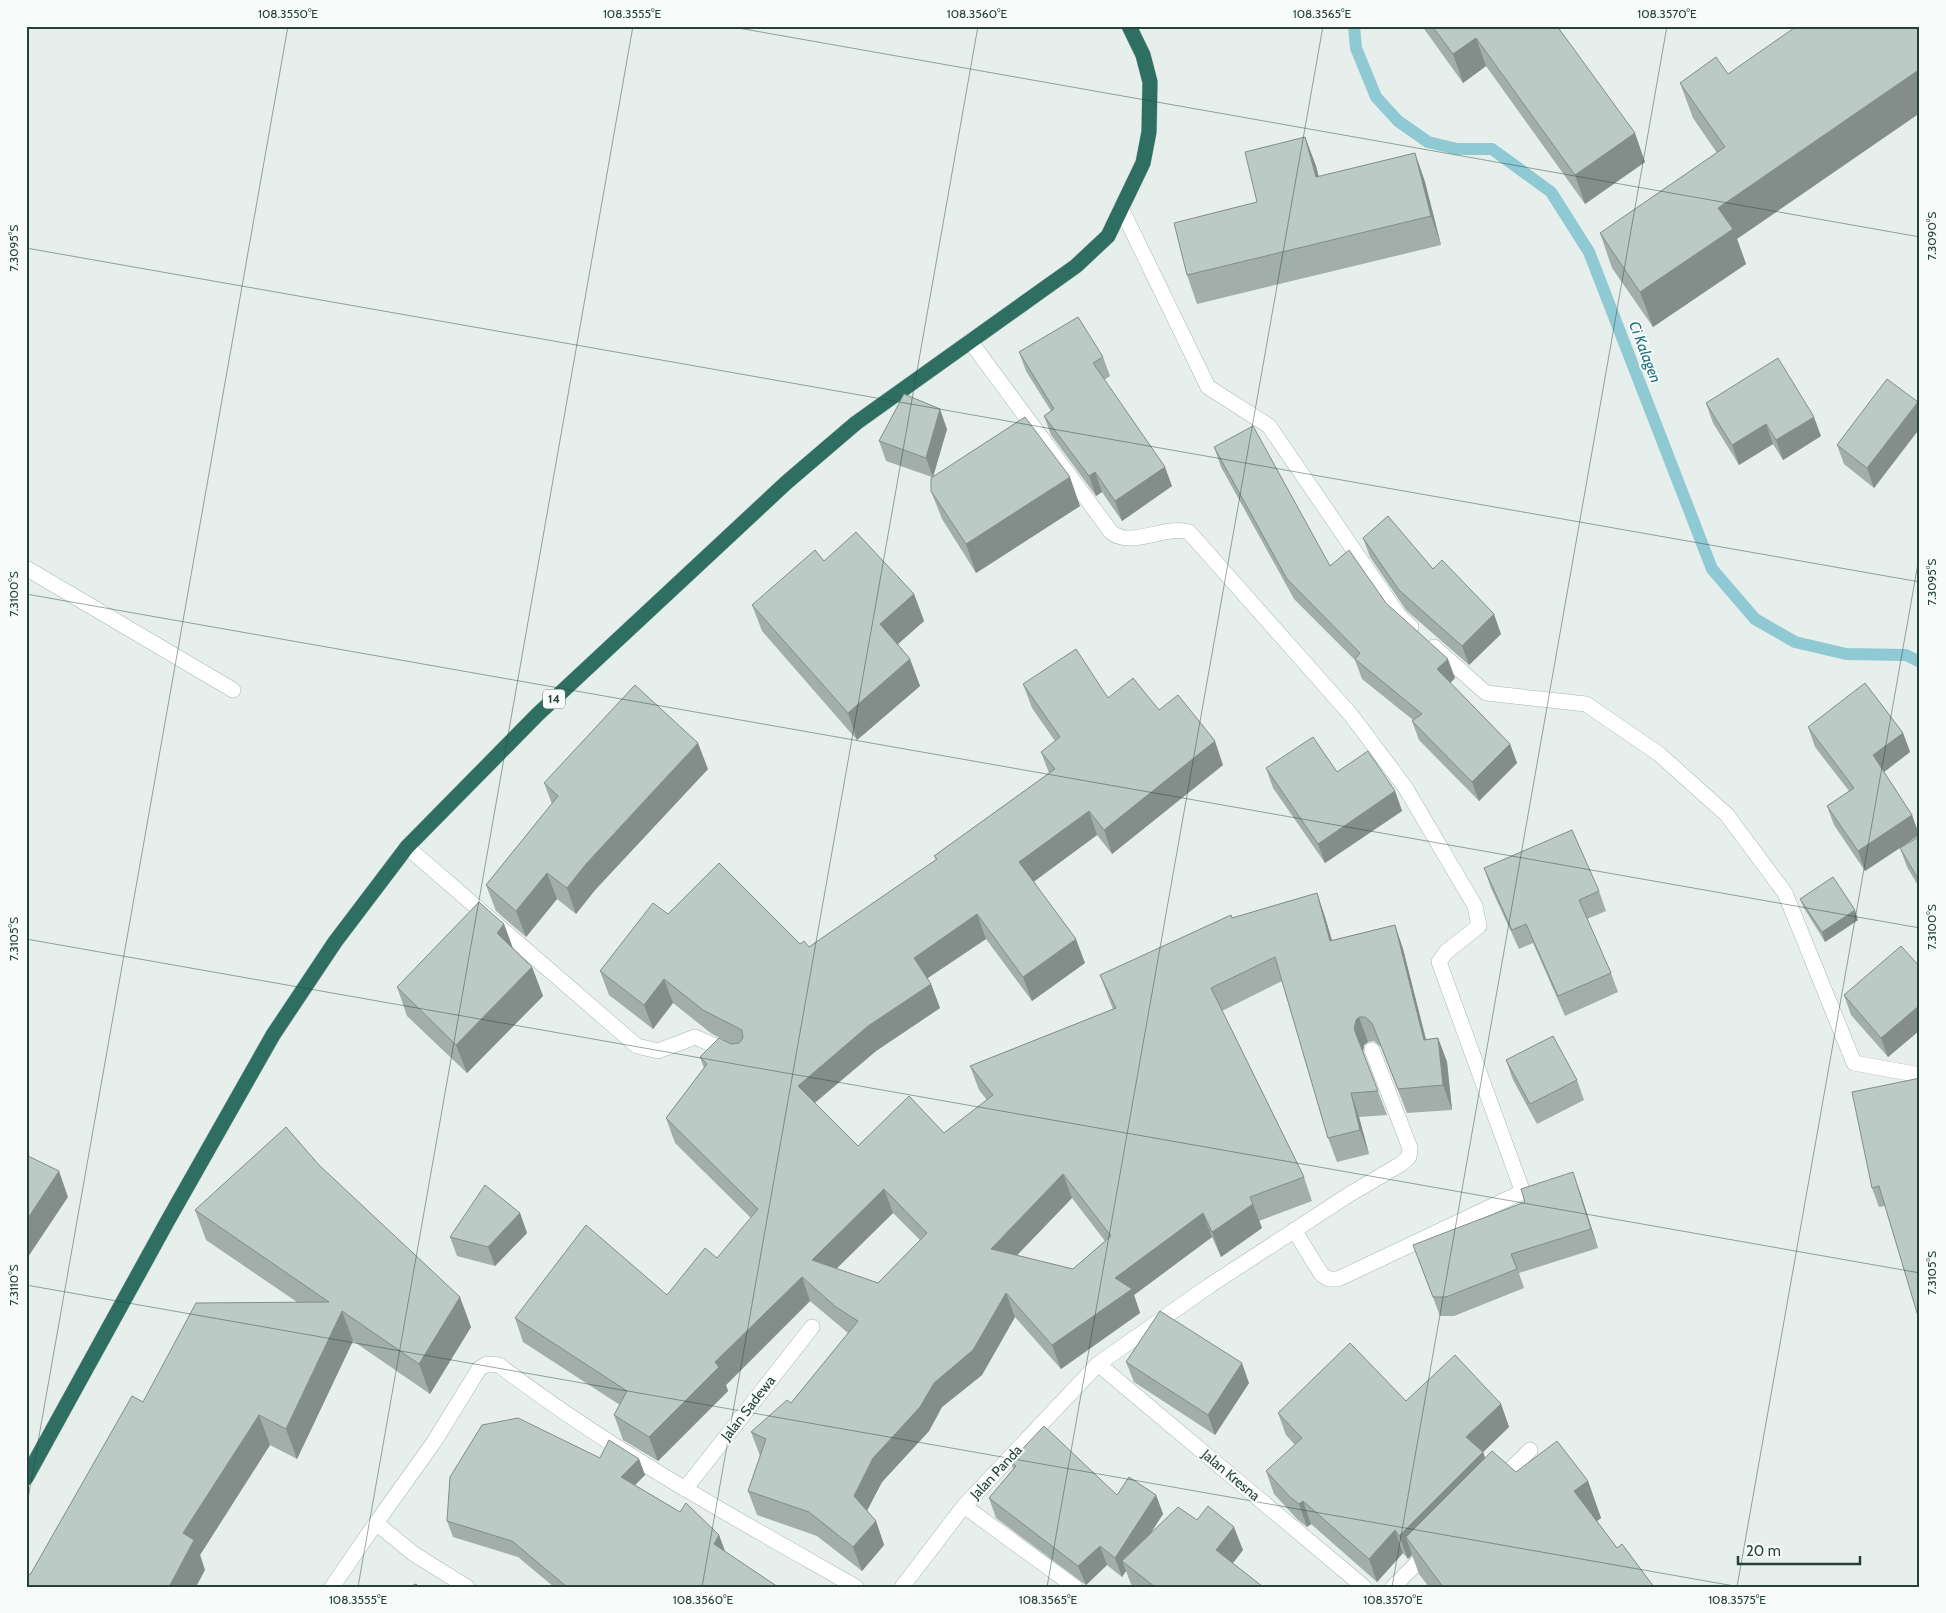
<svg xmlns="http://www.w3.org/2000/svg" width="1946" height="1613" font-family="Cabin,sans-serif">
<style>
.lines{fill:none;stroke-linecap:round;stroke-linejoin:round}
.stream{stroke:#8ec9d4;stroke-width:12}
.street-casing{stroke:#a8b8b2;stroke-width:16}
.highway-casing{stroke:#c2cac8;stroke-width:16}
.street{stroke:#fff;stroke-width:15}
.highway{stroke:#2f6f62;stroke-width:15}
.wall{fill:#a1aea9;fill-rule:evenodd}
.shaded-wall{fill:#838d89}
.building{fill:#bbcac4;stroke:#838d89;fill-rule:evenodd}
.ticks{fill:none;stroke:#24423a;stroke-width:1;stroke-opacity:0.45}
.labels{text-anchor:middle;stroke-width:4;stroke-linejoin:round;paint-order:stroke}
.shield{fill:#f7fbf9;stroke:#637a73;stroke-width:1}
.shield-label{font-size:12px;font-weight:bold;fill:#24423a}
.street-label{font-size:14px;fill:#24423a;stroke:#f7fbf9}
.water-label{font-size:15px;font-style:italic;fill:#1c6f80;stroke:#f7fbf9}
.neatline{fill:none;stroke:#24423a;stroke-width:2}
.ticks-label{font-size:12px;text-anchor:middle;fill:#24423a}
</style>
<rect width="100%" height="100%" fill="#e6efeb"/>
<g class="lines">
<path class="stream" d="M 1354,26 L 1356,48 L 1376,97 L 1398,121 L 1428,142 L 1457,149 L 1492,149 L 1551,192 L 1589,252 L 1712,569 L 1755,619 L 1795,642 L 1846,654 L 1906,655 L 1920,662"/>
<defs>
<path id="street" d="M 1121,208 L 1208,387 L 1269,426 L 1399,616 L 1411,627
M 970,341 L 1111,532 C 1130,549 1167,524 1189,532 L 1351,715 L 1405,787 L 1475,906 L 1479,926 L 1446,952 L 1439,962 L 1522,1190 L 1520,1193 L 1338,1279 L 1329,1279 L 1322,1275 L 1294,1230
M 26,568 L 233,690
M 1434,647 L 1486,693 L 1586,704 L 1659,754 L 1727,815 L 1785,893 L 1854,1063 L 1920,1075
M 407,847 L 637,1046 L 658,1051 L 695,1037 L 731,1053
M 1098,1364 L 1364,1587
M 1497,1483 L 1530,1450
M 685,1489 L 812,1327
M 964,1506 L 1075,1587
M 332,1587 L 376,1523
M 467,1587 L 414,1554 L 376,1523 L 434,1442 L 479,1369 L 487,1364 L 499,1365 C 610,1450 735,1518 856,1587
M 902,1587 L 964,1506 L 1098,1364 L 1209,1286 L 1350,1194 L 1401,1164 L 1409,1157 L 1410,1148 L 1372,1050
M 1393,1587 L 1429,1551"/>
<path id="highway" d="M 26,1478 L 167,1222 L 273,1035 L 335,942 L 407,847 L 538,714 L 787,482 L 856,423 L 1076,266 L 1108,236 L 1143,163 L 1149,132 L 1150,82 L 1143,55 L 1129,26"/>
</defs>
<use href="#street" class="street-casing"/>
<use href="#highway" class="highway-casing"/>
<use href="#street" class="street"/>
<use href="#highway" class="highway"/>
</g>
<path class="wall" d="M 1422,26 L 1557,26 L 1645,162 L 1585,204 L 1486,66 L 1463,83 Z
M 1716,57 L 1737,239 L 1746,264 L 1653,327 L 1612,268 L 1600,233 L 1717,153 L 1693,118 L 1680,83 Z
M 1305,137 L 1316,166 L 1319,177 L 1415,153 L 1425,182 L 1441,245 L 1197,304 L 1187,275 L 1257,202 Z
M 1019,352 L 1103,357 L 1110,376 L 1104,380 L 1172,486 L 1122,521 L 1102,492 L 1096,496 L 1051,435 L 1044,416 L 1051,411 L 1026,371 Z
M 1706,403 L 1821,436 L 1783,460 L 1773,444 L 1739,465 L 1713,423 Z
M 1920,408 L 1920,428 L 1874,488 L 1844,464 L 1837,445 Z
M 947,429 L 933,477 L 1080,506 L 976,573 L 942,519 L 931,491 L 932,477 L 886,461 L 879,441 Z
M 1214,447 L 1330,566 L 1386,603 L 1455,678 L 1450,683 L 1510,744 L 1517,763 L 1479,801 L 1419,740 L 1412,721 L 1413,720 L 1362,679 L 1355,660 L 1294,599 L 1221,467 Z
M 1363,538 L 1433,569 L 1501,634 L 1469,665 L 1406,610 L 1370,557 Z
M 914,594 L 924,621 L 898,644 L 910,659 L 920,686 L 857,740 L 762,631 L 752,605 Z
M 1023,684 L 1108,698 L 1159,710 L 1223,765 L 1112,854 L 1097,835 L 1034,881 L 1085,963 L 1032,1001 L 986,939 L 927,978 L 931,984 L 940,1008 L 876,1051 L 815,1103 L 858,1146 L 944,1133 L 987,1100 L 979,1090 L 970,1066 L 1113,1009 L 1109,999 L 1100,975 L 1232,918 L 1317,893 L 1325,917 L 1332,940 L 1395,925 L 1403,949 L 1426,1039 L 1438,1038 L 1447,1062 L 1452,1110 L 1407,1113 L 1381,1047 L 1374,1041 L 1368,1042 L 1364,1045 L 1363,1052 L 1387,1115 L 1359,1117 L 1369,1154 L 1337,1162 L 1328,1138 L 1282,981 L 1222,1011 L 1304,1177 L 1312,1201 L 1259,1221 L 1262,1228 L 1221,1257 L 1212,1237 L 1134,1295 L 1140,1313 L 1061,1369 L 1015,1317 L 982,1375 L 942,1407 L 929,1431 L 882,1482 L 867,1511 L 876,1521 L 884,1545 L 862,1571 L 817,1536 L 757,1515 L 748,1491 L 760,1456 L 751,1432 L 791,1403 L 848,1333 L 810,1301 L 726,1385 L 728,1391 L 658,1461 L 623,1440 L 614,1415 L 620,1405 L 523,1342 L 515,1318 L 667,1295 L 717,1258 L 751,1218 L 675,1143 L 666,1118 L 704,1068 L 700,1057 L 724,1040 L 712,1034 L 673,1003 L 653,1029 L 609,995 L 600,971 L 668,914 L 809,947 L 936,860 L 934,856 L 1049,773 L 1041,752 L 1055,741 L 1032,708 ZM 1072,1198 L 1105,1241 L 1073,1269 L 1017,1255 ZM 893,1213 L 920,1240 L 878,1283 L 836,1268 Z
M 1808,727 L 1903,733 L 1910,752 L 1884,772 L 1912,815 L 1919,835 L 1902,847 L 1920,836 L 1920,889 L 1907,867 L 1900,848 L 1865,871 L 1834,825 L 1827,806 L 1849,791 L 1815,747 Z
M 1266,768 L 1337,772 L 1395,791 L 1402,811 L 1325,863 L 1273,788 Z
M 708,769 L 595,890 L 576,914 L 557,899 L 526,937 L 496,911 L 486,885 L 552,804 L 544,783 Z
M 1484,868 L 1599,891 L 1606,911 L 1587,919 L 1611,973 L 1618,992 L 1565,1016 L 1533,943 L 1519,949 L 1491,888 Z
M 1800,899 L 1858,920 L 1825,942 L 1804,908 Z
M 504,924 L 513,948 L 532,967 L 543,996 L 467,1073 L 407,1016 L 397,987 Z
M 1920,967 L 1920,1030 L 1888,1057 L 1851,1015 L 1844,995 Z
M 1506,1060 L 1577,1080 L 1584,1100 L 1537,1124 L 1513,1080 Z
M 1920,1078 L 1920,1321 L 1885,1206 L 1879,1207 L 1872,1188 Z
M 319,1165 L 471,1327 L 430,1394 L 353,1341 L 297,1459 L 270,1445 L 200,1555 L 205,1570 L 143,1402 L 297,1302 L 206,1240 L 195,1210 Z
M 1580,1192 L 1598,1248 L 1519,1273 L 1524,1288 L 1454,1316 L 1440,1316 L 1413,1245 Z
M 520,1213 L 527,1233 L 495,1266 L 457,1256 L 450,1237 Z
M 1126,1362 L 1249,1383 L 1215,1435 L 1134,1382 Z
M 1406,1401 L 1501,1404 L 1509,1427 L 1483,1452 L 1485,1458 L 1516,1472 L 1588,1481 L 1601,1518 L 1597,1521 L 1617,1548 L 1654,1587 L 1429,1587 L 1419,1574 L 1412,1555 L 1408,1559 L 1403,1553 L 1377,1582 L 1311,1524 L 1307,1527 L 1298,1520 L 1274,1494 L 1266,1471 L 1295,1445 L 1286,1435 L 1278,1413 Z
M 600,1458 L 639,1459 L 645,1475 L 635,1485 L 719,1535 L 725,1552 L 778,1587 L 554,1587 L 518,1557 L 453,1537 L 447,1521 Z
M 1011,1461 L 1117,1495 L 1156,1495 L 1163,1514 L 1149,1536 L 1243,1550 L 1233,1563 L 1263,1587 L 1134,1587 L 1131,1584 L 1126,1571 L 1122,1577 L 1107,1565 L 1086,1585 L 996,1518 L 989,1498 L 1013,1469 Z"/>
<path class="shaded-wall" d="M 1476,38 L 1486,66 L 1463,83 L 1453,54 Z
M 1920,69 L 1920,113 L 1737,239 L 1746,264 L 1653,327 L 1640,292 L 1718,208 Z
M 1635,133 L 1645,162 L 1585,204 L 1575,175 Z
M 1305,137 L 1316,166 L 1326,206 L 1316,177 Z
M 1415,153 L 1425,182 L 1441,245 L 1431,216 Z
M 1918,402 L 1920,408 L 1920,428 L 1874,488 L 1867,468 Z
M 940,409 L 947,429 L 933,477 L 926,458 Z
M 1814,417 L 1821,436 L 1783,460 L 1776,440 Z
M 1766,424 L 1773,444 L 1739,465 L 1732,445 Z
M 1165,467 L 1172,486 L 1122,521 L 1115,501 Z
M 1095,472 L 1102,492 L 1096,496 L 1089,476 Z
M 1070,477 L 1080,506 L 976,573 L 966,544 Z
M 914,594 L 924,621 L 890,651 L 880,624 Z
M 1494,614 L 1501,634 L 1469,665 L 1462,646 Z
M 910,659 L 920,686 L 857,740 L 848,713 Z
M 1448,659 L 1455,678 L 1444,689 L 1437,669 Z
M 1903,733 L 1910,752 L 1880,775 L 1873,755 Z
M 1215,741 L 1223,765 L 1112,854 L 1104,830 Z
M 698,743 L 708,769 L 595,890 L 576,914 L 567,888 L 586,864 Z
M 1510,744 L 1517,763 L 1479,801 L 1472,782 Z
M 1395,791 L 1402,811 L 1325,863 L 1318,844 Z
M 1089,811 L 1097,835 L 1028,886 L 1019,862 Z
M 1912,815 L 1919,835 L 1865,871 L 1858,851 Z
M 547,873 L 557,899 L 526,937 L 516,911 Z
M 1317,893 L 1325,917 L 1339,965 L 1330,941 Z
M 1855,910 L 1858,920 L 1825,942 L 1822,932 Z
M 977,914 L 986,939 L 922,982 L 914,958 Z
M 504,924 L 514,952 L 497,933 Z
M 1395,925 L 1403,949 L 1432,1064 L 1424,1040 Z
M 1076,939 L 1085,963 L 1032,1001 L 1023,977 Z
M 532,967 L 543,996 L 467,1073 L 456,1045 Z
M 664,979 L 673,1003 L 653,1029 L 644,1005 Z
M 931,984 L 940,1008 L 876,1051 L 806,1110 L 798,1086 L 868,1026 Z
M 1920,1005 L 1920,1030 L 1888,1057 L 1881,1038 Z
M 1359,1017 L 1368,1042 L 1364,1045 L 1363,1053 L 1354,1029 L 1356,1020 Z
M 1438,1038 L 1447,1062 L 1452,1110 L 1443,1085 Z
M 1351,1093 L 1359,1117 L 1369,1154 L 1360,1130 Z
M 59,1171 L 68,1197 L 26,1260 L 26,1221 Z
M 1573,1172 L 1580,1192 L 1598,1248 L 1591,1229 Z
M 1063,1174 L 1072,1198 L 1000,1273 L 991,1249 Z
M 884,1189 L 893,1213 L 821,1284 L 812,1260 Z
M 1253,1204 L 1262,1228 L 1221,1257 L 1212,1232 Z
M 520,1213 L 527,1233 L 495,1266 L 488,1247 Z
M 1203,1213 L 1212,1237 L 1134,1295 L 1140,1313 L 1061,1369 L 1052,1345 L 1115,1278 Z
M 802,1277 L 810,1301 L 726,1385 L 728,1391 L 658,1461 L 649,1437 L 715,1362 Z
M 1006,1293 L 1015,1317 L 982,1375 L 942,1407 L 929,1431 L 882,1482 L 862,1520 L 854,1496 L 873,1458 Z
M 460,1297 L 471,1327 L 430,1394 L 419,1364 Z
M 342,1311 L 353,1341 L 297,1459 L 286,1429 Z
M 1242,1363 L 1249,1383 L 1215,1435 L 1208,1415 Z
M 1501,1404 L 1509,1427 L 1475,1460 L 1466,1437 Z
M 259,1415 L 270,1445 L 200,1555 L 205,1570 L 196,1587 L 169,1587 L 183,1533 Z
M 1483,1452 L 1492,1475 L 1406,1537 L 1412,1555 L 1408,1559 L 1399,1536 Z
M 639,1459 L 645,1475 L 627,1493 L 621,1477 Z
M 1588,1481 L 1601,1518 L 1588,1528 L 1574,1491 Z
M 1156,1495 L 1163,1514 L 1129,1566 L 1122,1561 L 1126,1571 L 1122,1577 L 1115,1558 Z
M 1303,1501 L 1311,1524 L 1307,1527 L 1299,1504 Z
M 876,1521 L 884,1545 L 862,1571 L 853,1547 Z
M 1234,1527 L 1243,1550 L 1225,1573 L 1216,1550 Z
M 1395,1530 L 1403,1553 L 1377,1582 L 1369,1559 Z
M 719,1535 L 725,1551 L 719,1560 L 714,1544 Z
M 1100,1546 L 1107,1565 L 1086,1585 L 1078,1566 Z"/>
<path class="building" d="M 1432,26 L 1557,26 L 1635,133 L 1575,175 L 1476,38 L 1453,54 Z
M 1797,26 L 1920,26 L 1920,69 L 1718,208 L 1733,229 L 1640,292 L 1600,233 L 1725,147 L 1680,83 L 1716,57 L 1728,74 Z
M 1305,137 L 1316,177 L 1415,153 L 1431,216 L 1187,275 L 1174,223 L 1257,202 L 1245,152 Z
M 1078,317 L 1103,357 L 1093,363 L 1165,467 L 1115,501 L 1095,472 L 1089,476 L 1044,416 L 1054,409 L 1019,352 Z
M 1778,358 L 1814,417 L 1776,440 L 1766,424 L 1732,445 L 1706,403 Z
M 1887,379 L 1918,402 L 1867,468 L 1837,445 Z
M 904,394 L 940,409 L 926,458 L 879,441 Z
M 1025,417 L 1070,477 L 966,544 L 931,491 L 931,478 Z
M 1253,426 L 1330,566 L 1349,550 L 1386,603 L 1448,659 L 1437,669 L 1510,744 L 1472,782 L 1412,721 L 1422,714 L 1355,659 L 1360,653 L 1287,579 L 1214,447 Z
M 1388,516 L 1433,569 L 1442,560 L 1494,614 L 1462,646 L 1399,590 L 1363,538 Z
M 856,532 L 914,594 L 880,624 L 910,659 L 848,713 L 752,605 L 815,550 L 824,561 Z
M 1076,649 L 1108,698 L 1133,678 L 1159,710 L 1178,695 L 1215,741 L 1104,830 L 1089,811 L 1019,862 L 1076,939 L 1023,977 L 977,914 L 914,958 L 931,984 L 868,1026 L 798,1086 L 858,1146 L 909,1096 L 944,1133 L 993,1095 L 970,1066 L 1116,1008 L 1100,975 L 1231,915 L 1232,918 L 1317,893 L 1330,941 L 1395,925 L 1424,1040 L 1438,1038 L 1443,1085 L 1398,1089 L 1372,1023 L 1365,1017 L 1359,1017 L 1356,1020 L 1354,1029 L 1378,1091 L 1351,1093 L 1360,1130 L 1328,1138 L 1275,957 L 1211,988 L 1304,1177 L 1250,1197 L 1253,1204 L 1212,1232 L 1203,1213 L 1115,1278 L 1132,1289 L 1052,1345 L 1006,1293 L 973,1350 L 934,1383 L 920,1407 L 873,1458 L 854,1496 L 876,1521 L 853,1547 L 809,1512 L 748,1491 L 766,1439 L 751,1432 L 787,1400 L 791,1403 L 858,1321 L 836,1307 L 802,1277 L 715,1362 L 719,1367 L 649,1437 L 614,1415 L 627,1391 L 515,1318 L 586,1225 L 667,1295 L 705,1248 L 717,1258 L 758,1209 L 666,1118 L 707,1064 L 700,1057 L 719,1038 L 731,1044 L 739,1043 L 743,1038 L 742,1030 L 703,1010 L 664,979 L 644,1005 L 600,971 L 653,903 L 668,914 L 719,863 L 800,944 L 804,941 L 809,947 L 937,859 L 934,856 L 1055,769 L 1041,752 L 1060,737 L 1023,684 ZM 1063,1174 L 1111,1236 L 1073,1269 L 991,1249 ZM 884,1189 L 927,1233 L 878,1283 L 812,1260 Z
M 1865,683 L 1903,733 L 1873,755 L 1912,815 L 1858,851 L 1827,806 L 1854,788 L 1808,727 Z
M 635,685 L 698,743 L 586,864 L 567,888 L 547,873 L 516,911 L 486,885 L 558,796 L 544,783 Z
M 1313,737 L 1337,772 L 1368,751 L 1395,791 L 1318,844 L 1266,768 Z
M 1572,830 L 1599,891 L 1579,900 L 1611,973 L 1558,996 L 1526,924 L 1512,930 L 1484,868 Z
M 1920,836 L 1920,882 L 1900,848 Z
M 1833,877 L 1855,910 L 1822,932 L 1800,899 Z
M 479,902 L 504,924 L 497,933 L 532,967 L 456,1045 L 397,987 Z
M 1901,946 L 1920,967 L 1920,1005 L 1881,1038 L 1844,995 Z
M 1553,1036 L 1577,1080 L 1530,1104 L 1506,1060 Z
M 1920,1078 L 1920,1315 L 1918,1316 L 1879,1186 L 1872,1188 L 1852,1092 Z
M 286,1127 L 319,1165 L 460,1297 L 419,1364 L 342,1311 L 286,1429 L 259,1415 L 183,1533 L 194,1540 L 169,1587 L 26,1587 L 26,1573 L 27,1572 L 30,1575 L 132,1396 L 143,1402 L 196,1303 L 329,1302 L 195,1210 Z
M 26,1155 L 59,1171 L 26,1221 Z
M 1573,1172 L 1591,1229 L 1511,1254 L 1517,1269 L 1446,1297 L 1433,1297 L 1413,1245 L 1525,1202 L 1521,1189 Z
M 485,1185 L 520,1213 L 488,1247 L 450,1237 Z
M 1160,1311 L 1242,1363 L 1208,1415 L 1126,1362 Z
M 1350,1343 L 1406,1401 L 1455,1355 L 1501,1404 L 1466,1437 L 1483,1452 L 1399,1536 L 1395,1530 L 1369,1559 L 1303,1501 L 1299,1504 L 1290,1497 L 1266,1471 L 1302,1438 L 1278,1413 Z
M 518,1418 L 600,1458 L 609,1440 L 639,1459 L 621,1477 L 680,1512 L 686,1503 L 719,1535 L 714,1544 L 778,1587 L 567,1587 L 512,1541 L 447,1521 L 450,1477 L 482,1425 Z
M 1044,1426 L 1117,1495 L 1129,1477 L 1156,1495 L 1115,1558 L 1100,1546 L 1078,1566 L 989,1498 L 1016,1466 L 1011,1461 Z
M 1557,1441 L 1588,1481 L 1574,1491 L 1617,1548 L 1622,1544 L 1654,1587 L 1443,1587 L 1406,1537 L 1492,1451 L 1516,1472 Z
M 1208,1506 L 1234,1527 L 1216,1550 L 1263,1587 L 1155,1587 L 1122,1561 L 1178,1507 L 1197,1520 Z
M 416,1584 L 419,1587 L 409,1587 Z"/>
<path class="ticks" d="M 727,26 L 1920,237M 26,248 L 1920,582M 26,594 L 1920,928M 26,939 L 1920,1273M 26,1285 L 1740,1587M 26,1510 L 288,26M 358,1587 L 633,26M 702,1587 L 978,26M 1047,1587 L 1323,26M 1392,1587 L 1667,26M 1737,1587 L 1920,552"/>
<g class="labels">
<rect class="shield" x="543" y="689.5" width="22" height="19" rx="4"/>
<g class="shield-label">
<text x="554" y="703">14</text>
</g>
<g class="street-label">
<text transform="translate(748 1408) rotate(-52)" y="5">Jalan Sadewa</text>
<text transform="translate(996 1472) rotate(-47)" y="5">Jalan Panda</text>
<text transform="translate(1231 1475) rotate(40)" y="5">Jalan Kresna</text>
</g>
<g class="water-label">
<text transform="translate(1645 352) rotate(69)" y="5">Ci Kalagen</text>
</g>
</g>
<rect width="1946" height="1613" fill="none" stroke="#f7fbf9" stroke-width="55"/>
<path d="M1738 1556v8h122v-8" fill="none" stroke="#24423a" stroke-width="2.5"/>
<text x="1746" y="1556" font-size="15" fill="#24423a" stroke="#f7fbf9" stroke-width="4" paint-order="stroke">20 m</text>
<rect x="28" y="28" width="1890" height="1558" class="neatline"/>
<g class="ticks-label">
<text x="288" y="18">108.3550°E</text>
<text x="632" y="18">108.3555°E</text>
<text x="977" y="18">108.3560°E</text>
<text x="1322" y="18">108.3565°E</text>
<text x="1667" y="18">108.3570°E</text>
<text transform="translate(1932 236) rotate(-90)" y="4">7.3090°S</text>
<text transform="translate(14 248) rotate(-90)" y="4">7.3095°S</text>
<text transform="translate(1932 582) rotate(-90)" y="4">7.3095°S</text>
<text transform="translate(14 594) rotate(-90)" y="4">7.3100°S</text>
<text transform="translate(1932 927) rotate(-90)" y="4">7.3100°S</text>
<text transform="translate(14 939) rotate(-90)" y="4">7.3105°S</text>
<text transform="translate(1932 1273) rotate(-90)" y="4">7.3105°S</text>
<text transform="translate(14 1285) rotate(-90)" y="4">7.3110°S</text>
<text x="358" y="1604">108.3555°E</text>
<text x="703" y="1604">108.3560°E</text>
<text x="1048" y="1604">108.3565°E</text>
<text x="1393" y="1604">108.3570°E</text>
<text x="1737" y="1604">108.3575°E</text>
</g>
</svg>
